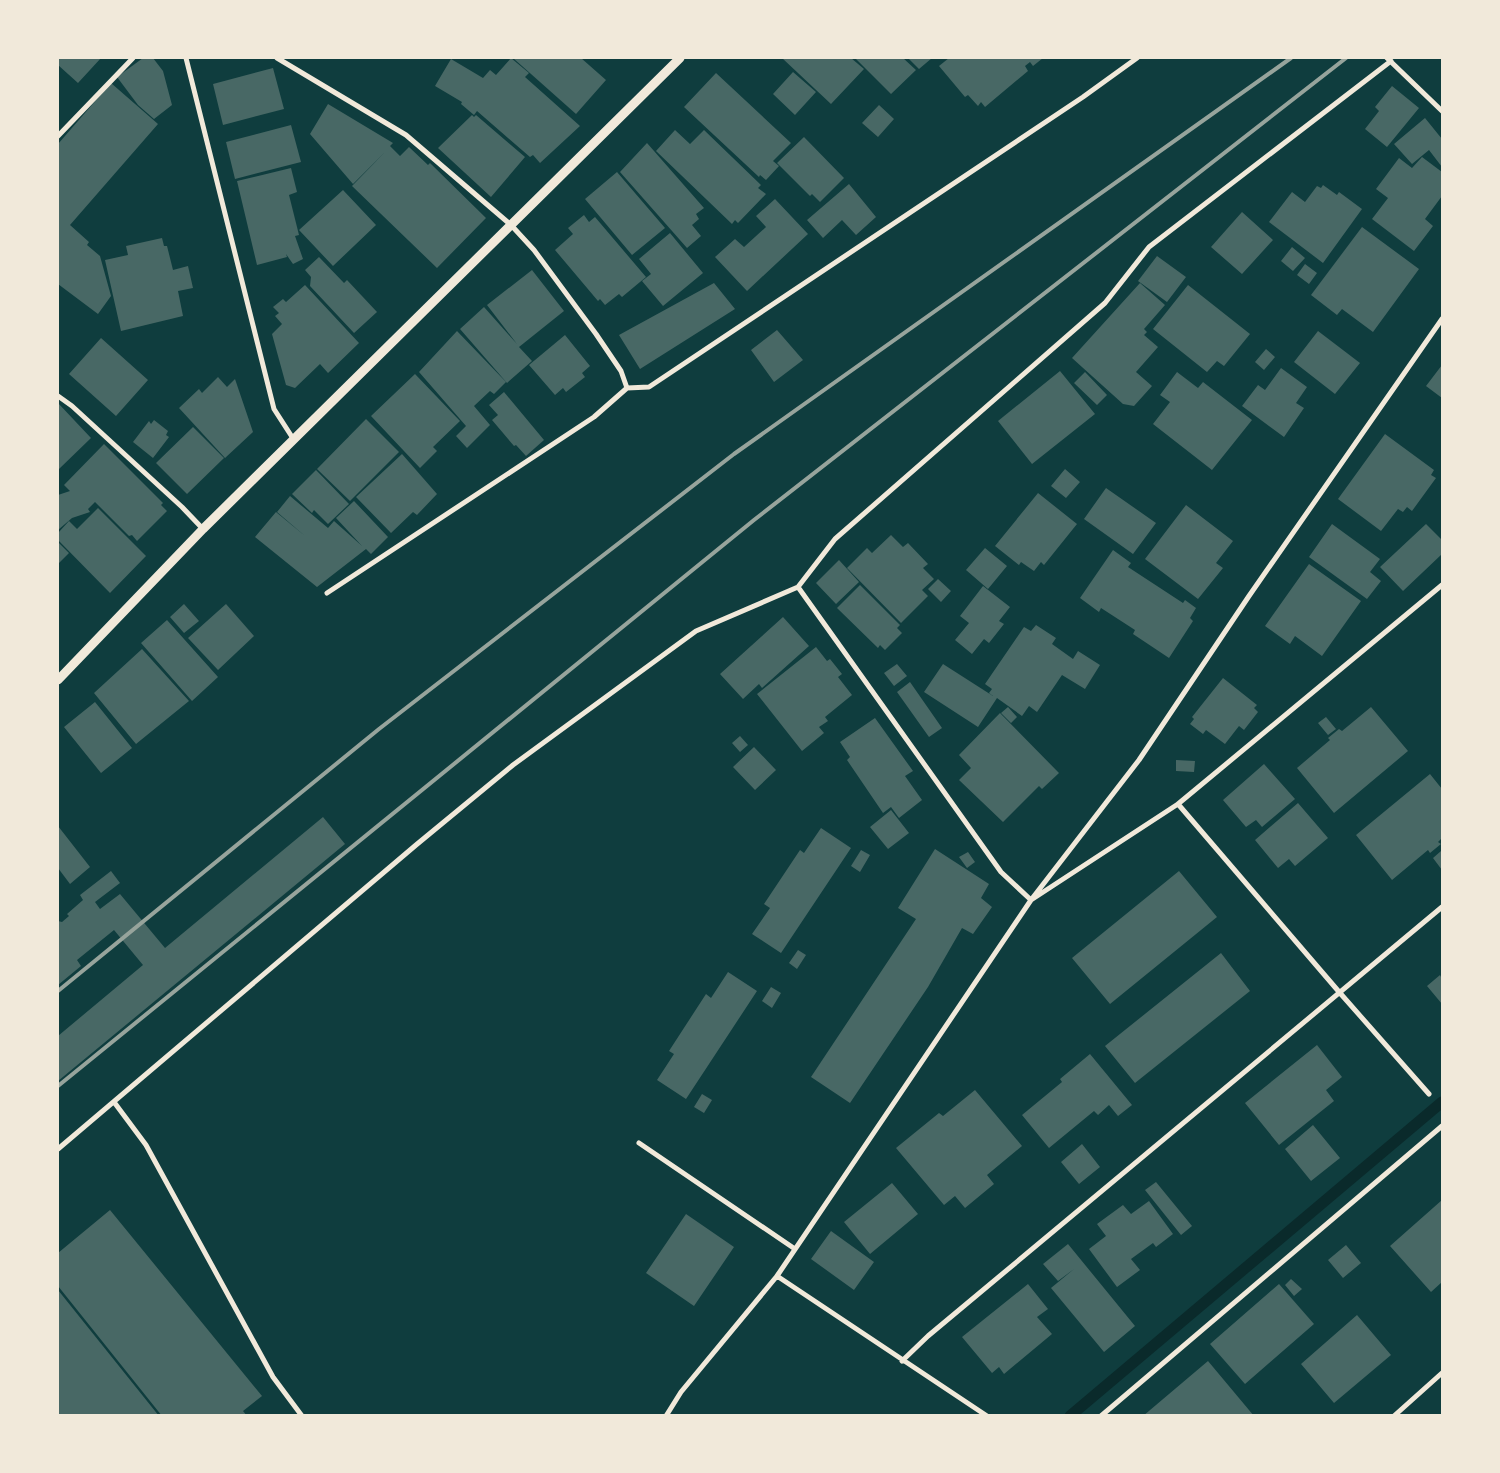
<svg xmlns="http://www.w3.org/2000/svg" width="1500" height="1473" font-family="Arial,sans-serif">
<style>
.lines{fill:none;stroke-linecap:round;stroke-linejoin:round}
.stream{stroke:#0a2a2b;stroke-width:11}
.building{fill:#486865}
.minor{stroke:#f1e9da;stroke-width:5}
.tertiary{stroke:#f1e9da;stroke-width:9}
.rail{stroke:#97a49c;stroke-width:4}
</style>
<rect width="100%" height="100%" fill="#0f3d3e"/>
<g class="lines">
<path class="stream" d="M 1070,1416 L 1442,1102"/>
</g>
<path class="building" d="M 58,58 L 101,58 L 78,83 L 58,65 Z
M 143,58 L 153,58 L 163,71 L 172,105 L 154,119 L 138,105 L 117,77 Z
M 511,58 L 529,73 L 525,77 L 580,126 L 540,163 L 533,155 L 530,157 L 477,111 L 474,115 L 461,104 L 462,102 L 435,86 L 451,59 L 483,78 L 490,70 L 496,75 Z
M 513,58 L 581,58 L 606,80 L 576,114 Z
M 782,58 L 851,58 L 864,69 L 831,104 Z
M 855,58 L 903,58 L 916,70 L 891,94 Z
M 908,58 L 932,58 L 919,69 Z
M 949,58 L 1043,58 L 1033,66 L 1030,62 L 1025,66 L 1028,71 L 985,107 L 981,102 L 978,106 L 968,95 L 965,97 L 939,66 Z
M 273,68 L 284,109 L 223,125 L 213,84 Z
M 793,72 L 816,92 L 795,115 L 773,94 Z
M 716,73 L 791,143 L 773,161 L 779,166 L 766,180 L 760,175 L 759,177 L 684,107 Z
M 111,83 L 158,124 L 70,225 L 89,242 L 87,245 L 100,256 L 111,296 L 98,314 L 58,284 L 58,144 Z
M 1392,86 L 1419,108 L 1387,147 L 1365,129 L 1379,111 L 1375,107 Z
M 328,104 L 393,143 L 390,146 L 400,156 L 409,147 L 428,165 L 430,163 L 486,218 L 437,268 L 352,186 L 385,152 L 353,184 L 310,134 Z
M 879,105 L 894,119 L 878,137 L 862,123 Z
M 472,115 L 474,117 L 476,115 L 525,157 L 491,197 L 438,148 Z
M 1425,118 L 1442,139 L 1442,167 L 1429,150 L 1412,164 L 1394,144 Z
M 291,125 L 301,162 L 235,179 L 226,142 Z
M 675,130 L 690,144 L 704,130 L 761,185 L 758,188 L 766,194 L 738,223 L 735,220 L 732,224 L 656,151 Z
M 804,137 L 844,178 L 820,202 L 812,194 L 810,196 L 777,163 Z
M 647,143 L 704,208 L 696,214 L 699,219 L 692,225 L 701,236 L 687,248 L 620,172 Z
M 1422,157 L 1442,172 L 1442,196 L 1425,219 L 1433,226 L 1414,251 L 1372,219 L 1388,198 L 1376,189 L 1399,158 L 1412,168 Z
M 291,168 L 297,192 L 289,195 L 299,235 L 295,236 L 303,259 L 293,264 L 286,254 L 287,257 L 257,265 L 237,181 Z
M 617,172 L 665,228 L 632,255 L 585,199 Z
M 849,184 L 876,217 L 856,235 L 842,220 L 823,238 L 807,220 Z
M 1323,185 L 1337,195 L 1339,192 L 1362,209 L 1323,263 L 1269,222 L 1292,192 L 1305,202 L 1317,186 L 1321,188 Z
M 343,190 L 376,225 L 333,266 L 299,230 Z
M 775,199 L 808,234 L 747,291 L 715,257 L 735,239 L 744,247 L 766,227 L 756,216 Z
M 1242,212 L 1273,240 L 1242,274 L 1211,247 Z
M 584,215 L 589,222 L 595,217 L 646,277 L 622,297 L 619,294 L 605,305 L 600,299 L 598,301 L 555,250 L 573,234 L 568,228 Z
M 1362,227 L 1419,269 L 1373,332 L 1342,309 L 1337,315 L 1311,295 Z
M 670,233 L 703,273 L 663,306 L 642,281 L 651,274 L 639,259 Z
M 162,238 L 164,246 L 167,246 L 173,270 L 188,266 L 193,288 L 178,291 L 183,316 L 121,331 L 105,260 L 128,255 L 126,246 Z
M 1292,247 L 1305,258 L 1293,271 L 1281,261 Z
M 1157,256 L 1186,277 L 1167,302 L 1138,281 Z
M 319,257 L 344,283 L 347,280 L 377,312 L 354,333 L 310,286 L 311,277 L 305,270 Z
M 1305,264 L 1317,273 L 1309,284 L 1297,275 Z
M 532,270 L 564,311 L 519,347 L 532,361 L 507,383 L 460,329 L 484,307 L 517,344 L 487,305 Z
M 714,283 L 735,309 L 640,369 L 619,335 Z
M 1140,283 L 1165,305 L 1144,329 L 1147,332 L 1144,335 L 1158,347 L 1136,372 L 1152,386 L 1134,406 L 1123,404 L 1072,358 Z
M 305,285 L 359,343 L 328,373 L 320,364 L 295,388 L 286,385 L 272,334 L 282,324 L 275,316 L 279,313 L 273,307 L 283,299 L 286,302 Z
M 1188,285 L 1250,334 L 1224,366 L 1217,361 L 1207,372 L 1153,329 Z
M 777,330 L 803,360 L 774,382 L 751,350 Z
M 457,331 L 506,382 L 494,394 L 490,391 L 474,406 L 490,425 L 467,448 L 456,436 L 466,426 L 419,372 Z
M 1318,331 L 1360,363 L 1335,394 L 1294,362 Z
M 565,335 L 590,366 L 582,373 L 585,377 L 566,392 L 563,388 L 555,395 L 529,365 Z
M 101,338 L 148,380 L 116,416 L 69,374 Z
M 1266,349 L 1275,357 L 1264,370 L 1255,362 Z
M 1442,365 L 1442,398 L 1426,386 Z
M 1281,368 L 1307,387 L 1296,403 L 1304,408 L 1284,437 L 1242,406 L 1258,385 L 1265,390 Z
M 1060,371 L 1095,414 L 1032,464 L 998,421 Z
M 1085,372 L 1107,395 L 1097,405 L 1074,383 Z
M 1177,372 L 1198,388 L 1203,382 L 1252,420 L 1212,470 L 1153,424 L 1170,402 L 1160,395 Z
M 415,374 L 460,421 L 433,447 L 437,451 L 420,468 L 371,416 Z
M 218,377 L 227,387 L 235,379 L 253,432 L 225,458 L 179,408 L 199,389 L 202,393 Z
M 504,392 L 544,440 L 526,456 L 516,445 L 514,446 L 492,420 L 498,415 L 489,405 Z
M 58,403 L 91,438 L 58,470 Z
M 366,419 L 399,452 L 350,501 L 317,469 Z
M 154,420 L 168,431 L 166,435 L 169,437 L 153,458 L 133,442 L 149,421 L 151,424 Z
M 193,427 L 224,458 L 187,494 L 156,463 Z
M 1385,434 L 1434,470 L 1431,475 L 1436,478 L 1412,511 L 1407,507 L 1403,512 L 1398,509 L 1381,531 L 1338,499 Z
M 104,444 L 163,503 L 161,505 L 167,511 L 137,541 L 132,535 L 129,536 L 95,502 L 88,509 L 90,512 L 72,518 L 58,530 L 58,495 L 70,491 L 64,485 Z
M 402,454 L 437,494 L 417,515 L 413,512 L 391,533 L 356,497 Z
M 1065,469 L 1080,482 L 1066,498 L 1051,486 Z
M 316,470 L 349,504 L 328,524 L 314,510 L 312,513 L 292,494 Z
M 1106,488 L 1156,523 L 1133,554 L 1084,519 Z
M 1038,493 L 1077,524 L 1044,565 L 1041,562 L 1034,571 L 1021,562 L 1019,565 L 995,546 Z
M 290,496 L 328,528 L 334,521 L 362,546 L 336,518 L 354,501 L 388,537 L 371,554 L 366,549 L 317,587 L 255,537 L 276,512 L 305,536 L 277,512 Z
M 1186,505 L 1233,541 L 1216,563 L 1223,568 L 1198,599 L 1145,559 Z
M 98,508 L 146,556 L 110,593 L 58,540 L 58,533 L 69,521 L 77,529 Z
M 1332,524 L 1380,559 L 1370,572 L 1381,581 L 1367,599 L 1309,557 Z
M 1426,524 L 1442,540 L 1442,554 L 1403,591 L 1380,567 Z
M 891,535 L 903,547 L 908,543 L 928,564 L 923,568 L 934,579 L 922,590 L 928,596 L 901,623 L 847,568 L 867,548 L 872,553 Z
M 58,542 L 69,553 L 58,564 Z
M 985,548 L 1007,566 L 988,589 L 966,570 Z
M 1113,550 L 1131,563 L 1128,567 L 1183,603 L 1185,600 L 1196,608 L 1190,618 L 1193,621 L 1169,658 L 1133,634 L 1135,630 L 1101,608 L 1099,612 L 1080,598 Z
M 839,560 L 859,582 L 836,604 L 816,583 Z
M 1309,564 L 1361,601 L 1322,656 L 1295,636 L 1290,644 L 1265,626 Z
M 938,579 L 951,591 L 941,602 L 928,589 Z
M 860,585 L 900,625 L 897,628 L 902,633 L 885,650 L 880,645 L 878,648 L 837,608 Z
M 983,586 L 1010,607 L 999,621 L 1004,624 L 989,643 L 984,639 L 972,654 L 955,640 L 969,623 L 960,616 Z
M 184,604 L 199,621 L 184,633 L 170,617 Z
M 226,604 L 254,636 L 218,670 L 188,638 Z
M 783,617 L 809,646 L 762,688 L 759,684 L 743,699 L 720,674 Z
M 167,620 L 218,677 L 192,701 L 141,643 Z
M 1036,625 L 1056,638 L 1052,644 L 1073,659 L 1078,651 L 1100,665 L 1085,689 L 1062,675 L 1037,712 L 1029,706 L 1022,716 L 997,698 L 978,727 L 924,692 L 943,664 L 993,696 L 989,693 L 992,689 L 985,684 L 1024,627 L 1031,631 Z
M 816,647 L 827,661 L 830,659 L 842,674 L 838,677 L 852,695 L 825,717 L 828,721 L 819,727 L 824,733 L 802,751 L 757,694 Z
M 142,649 L 189,701 L 136,744 L 94,693 Z
M 897,664 L 907,676 L 894,686 L 884,673 Z
M 1223,678 L 1257,705 L 1254,708 L 1258,712 L 1244,730 L 1239,726 L 1225,744 L 1206,730 L 1203,734 L 1190,724 L 1194,719 L 1192,717 Z
M 910,682 L 942,728 L 929,737 L 897,692 Z
M 95,702 L 132,748 L 101,773 L 64,727 Z
M 1008,707 L 1017,717 L 1011,723 L 1001,713 Z
M 1371,707 L 1408,751 L 1334,813 L 1297,768 L 1330,740 L 1328,738 L 1339,729 L 1342,731 Z
M 1000,713 L 1059,773 L 1042,789 L 1039,786 L 1003,822 L 959,780 L 971,768 L 959,755 Z
M 1326,717 L 1336,729 L 1328,735 L 1318,723 Z
M 875,718 L 913,771 L 905,776 L 922,800 L 899,818 L 891,807 L 883,813 L 847,760 L 850,757 L 840,742 Z
M 740,736 L 748,745 L 740,752 L 732,743 Z
M 754,747 L 776,770 L 755,790 L 733,767 Z
M 1176,760 L 1195,761 L 1194,772 L 1176,771 Z
M 1264,764 L 1295,799 L 1262,827 L 1256,820 L 1246,827 L 1223,800 Z
M 1430,774 L 1442,789 L 1442,838 L 1438,842 L 1441,844 L 1430,853 L 1428,850 L 1392,880 L 1356,835 Z
M 1298,803 L 1328,838 L 1295,866 L 1289,859 L 1278,868 L 1255,840 Z
M 891,810 L 909,833 L 888,849 L 870,827 Z
M 323,817 L 345,844 L 58,1081 L 58,1036 L 143,965 L 114,930 L 77,960 L 81,966 L 58,985 L 58,921 L 62,922 L 69,916 L 67,914 L 83,900 L 80,895 L 111,871 L 120,883 L 95,902 L 100,909 L 120,894 L 165,948 Z
M 58,826 L 90,867 L 70,884 L 58,868 Z
M 821,828 L 851,848 L 781,953 L 752,934 L 770,908 L 764,904 L 800,850 L 804,853 Z
M 935,849 L 989,884 L 981,898 L 992,907 L 973,934 L 962,928 L 928,987 L 850,1103 L 811,1077 L 916,919 L 898,908 Z
M 861,850 L 870,855 L 860,872 L 851,866 Z
M 1441,851 L 1442,853 L 1442,870 L 1433,858 Z
M 968,852 L 975,862 L 967,868 L 959,857 Z
M 1179,871 L 1217,917 L 1110,1004 L 1072,958 Z
M 798,950 L 806,955 L 797,969 L 789,963 Z
M 1221,953 L 1250,991 L 1135,1083 L 1105,1046 Z
M 728,972 L 757,991 L 686,1099 L 657,1080 L 674,1054 L 669,1051 L 706,994 L 711,998 Z
M 1440,975 L 1442,979 L 1442,1004 L 1427,986 Z
M 771,987 L 781,993 L 772,1008 L 762,1001 Z
M 1317,1045 L 1342,1077 L 1326,1090 L 1334,1101 L 1279,1145 L 1245,1103 Z
M 1090,1054 L 1132,1105 L 1118,1116 L 1109,1105 L 1098,1115 L 1094,1111 L 1049,1148 L 1022,1115 L 1062,1082 L 1060,1079 Z
M 975,1090 L 1022,1146 L 987,1175 L 994,1184 L 965,1208 L 955,1196 L 944,1205 L 896,1148 L 939,1113 L 943,1116 Z
M 702,1094 L 712,1100 L 704,1113 L 694,1107 Z
M 1313,1125 L 1340,1158 L 1311,1181 L 1285,1149 Z
M 1082,1144 L 1100,1167 L 1079,1184 L 1061,1162 Z
M 1156,1182 L 1192,1226 L 1181,1235 L 1145,1190 Z
M 892,1183 L 918,1214 L 870,1254 L 844,1222 Z
M 1442,1200 L 1442,1282 L 1431,1292 L 1390,1246 Z
M 1149,1201 L 1173,1234 L 1156,1247 L 1153,1243 L 1131,1259 L 1140,1270 L 1117,1287 L 1089,1249 L 1106,1236 L 1097,1224 L 1123,1205 L 1131,1214 Z
M 110,1210 L 262,1396 L 243,1411 L 247,1416 L 162,1416 L 58,1286 L 58,1253 Z
M 686,1214 L 734,1247 L 694,1306 L 646,1273 Z
M 831,1231 L 874,1262 L 854,1290 L 811,1259 Z
M 1068,1244 L 1135,1326 L 1104,1352 L 1051,1288 L 1074,1269 L 1058,1281 L 1043,1264 Z
M 1346,1245 L 1361,1263 L 1343,1278 L 1328,1260 Z
M 1291,1279 L 1302,1289 L 1294,1296 L 1285,1285 Z
M 1028,1284 L 1048,1309 L 1037,1317 L 1052,1334 L 1004,1374 L 999,1367 L 992,1373 L 962,1337 Z
M 1279,1284 L 1314,1324 L 1245,1384 L 1210,1344 Z
M 58,1290 L 159,1416 L 58,1416 Z
M 1357,1315 L 1391,1355 L 1334,1403 L 1301,1364 Z
M 1208,1361 L 1254,1416 L 1143,1416 Z"/>
<g class="lines">
<path class="minor" d="M 186,58 L 274,409 L 294,440
M 277,58 L 406,135 L 511,225 L 534,250 L 596,334 L 621,371 L 627,388 L 649,387 L 1083,97 L 1137,58
M 1387,58 L 1442,111
M 58,136 L 133,58
M 58,396 L 72,406 L 182,507 L 203,529
M 798,587 L 1001,872 L 1031,900 L 1178,804 L 1442,585
M 327,593 L 594,417 L 627,388
M 1178,804 L 1340,993 L 1429,1094
M 114,1102 L 146,1145 L 273,1377 L 302,1416
M 639,1143 L 795,1249
M 58,1149 L 416,845 L 513,765 L 696,631 L 798,587 L 835,539 L 1105,303 L 1149,247 L 1391,61
M 777,1276 L 987,1416
M 902,1361 L 928,1336 L 1442,907
M 666,1416 L 681,1392 L 777,1276 L 1031,900 L 1139,760 L 1249,596 L 1442,319
M 1101,1416 L 1442,1126
M 1394,1416 L 1442,1373"/>
<path class="tertiary" d="M 58,680 L 203,529 L 680,58"/>
<path class="rail" d="M 58,991 L 379,729 L 734,454 L 1291,58
M 58,1086 L 754,520 L 1346,58"/>
</g>
<rect width="1500" height="1473" fill="none" stroke="#f1e9da" stroke-width="118"/>
</svg>
